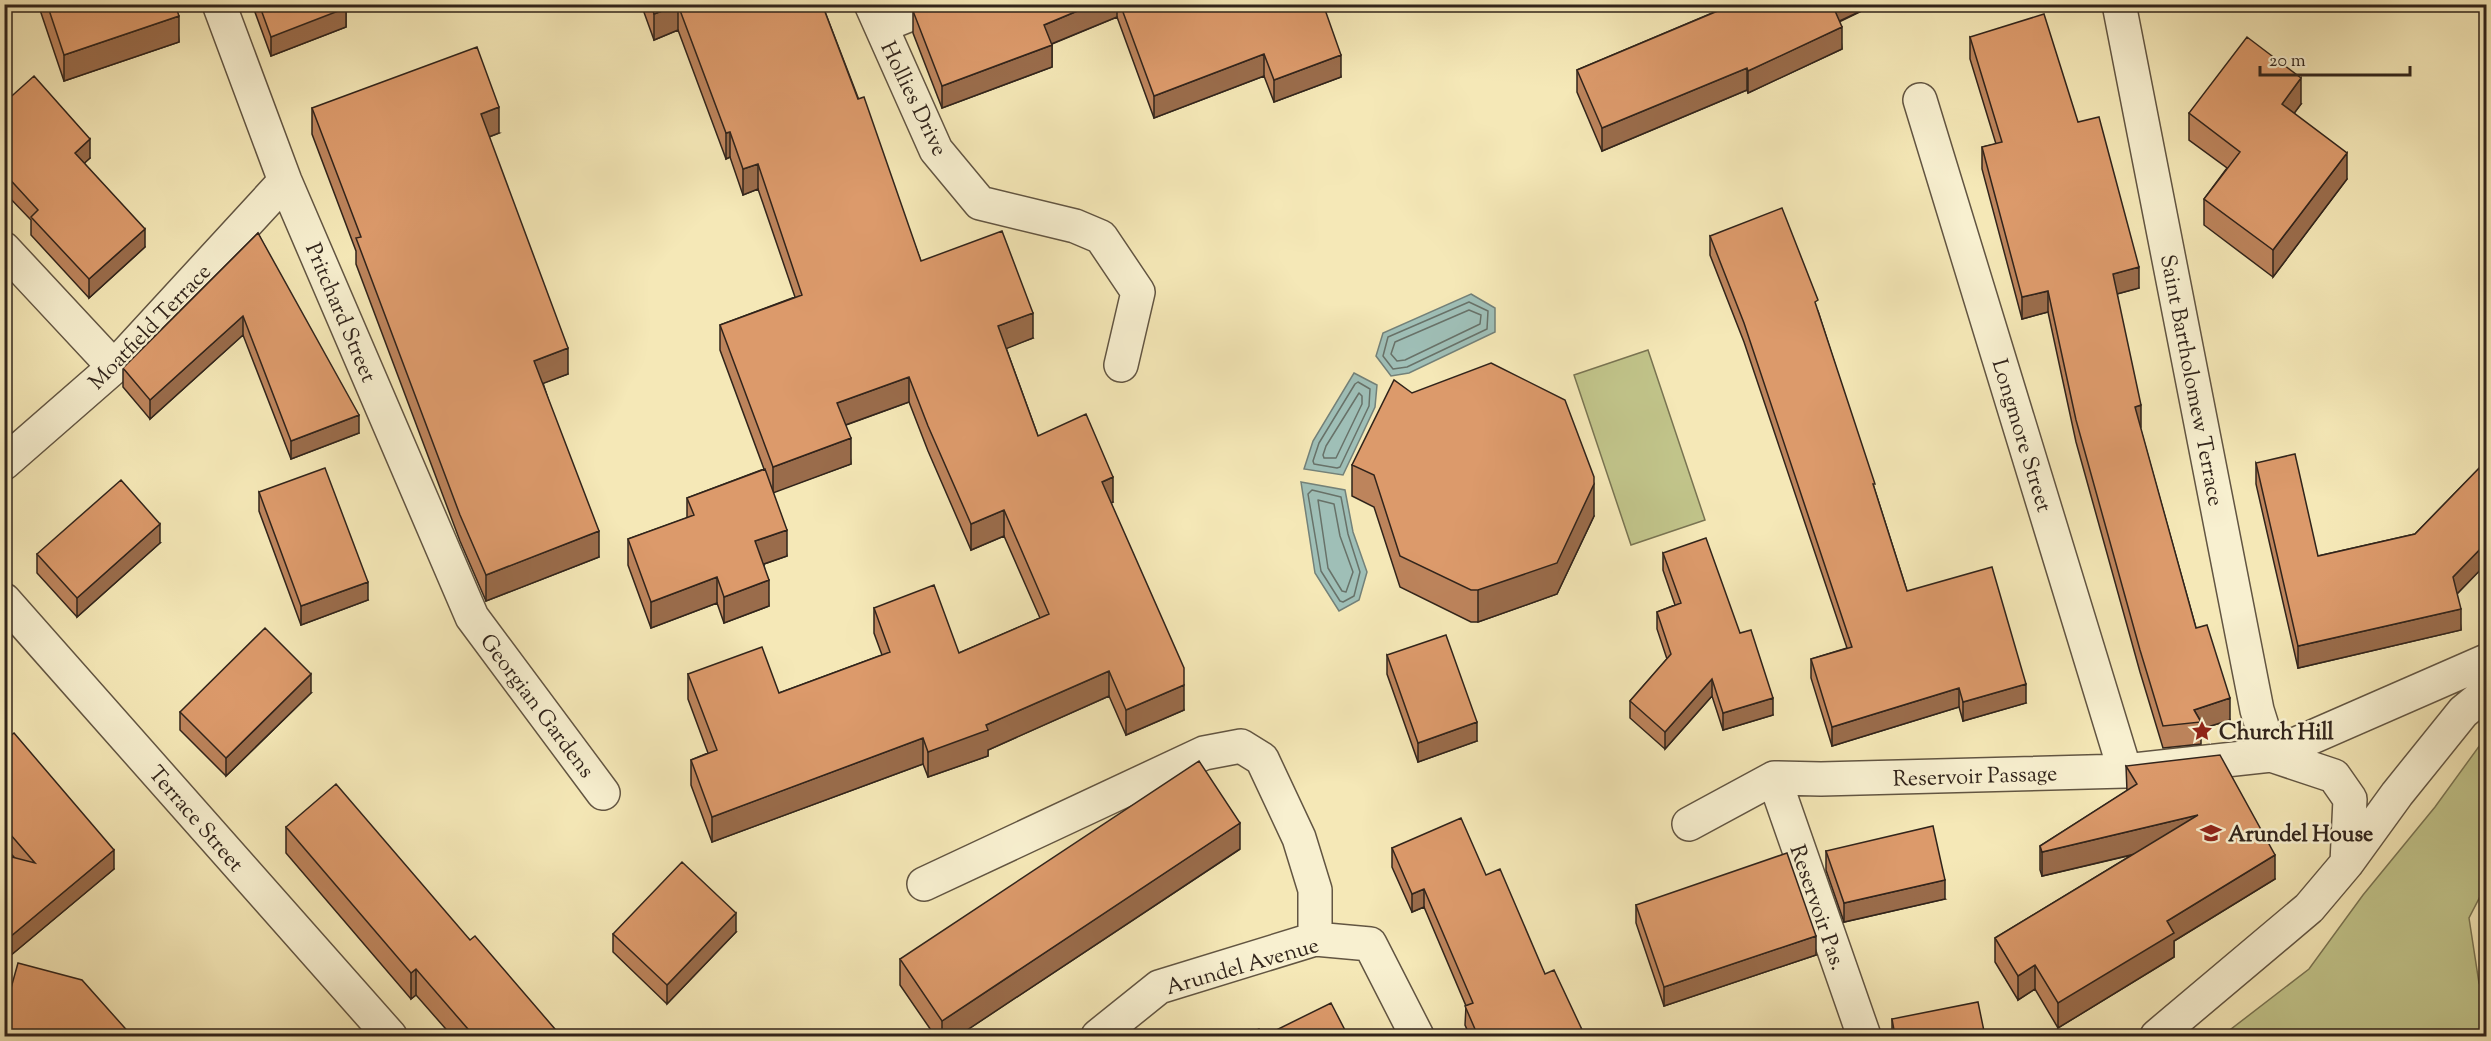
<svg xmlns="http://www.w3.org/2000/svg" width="2491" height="1041" font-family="'Sorts Mill Goudy',serif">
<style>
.green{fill:#c1c48a;stroke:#797452;stroke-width:1.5}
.water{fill:#9fbfb7;stroke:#738179;stroke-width:1.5}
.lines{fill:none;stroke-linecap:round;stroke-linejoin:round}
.shore{stroke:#687269;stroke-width:1.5}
.minor-casing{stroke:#625542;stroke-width:36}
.minor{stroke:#f8f0d0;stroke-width:33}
.wall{fill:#bd845c;stroke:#31241b;stroke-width:1.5}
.shaded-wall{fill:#9a6c4b;stroke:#31241b;stroke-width:1.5}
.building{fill:#dc9a6b;stroke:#31241b;stroke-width:1.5}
.labels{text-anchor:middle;stroke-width:5;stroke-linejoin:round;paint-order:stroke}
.street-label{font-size:22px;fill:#31241b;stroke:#f8f0d0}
.poi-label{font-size:22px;font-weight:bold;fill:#31241b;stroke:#f8f0d0;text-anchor:start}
</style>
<rect width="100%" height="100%" fill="#f5e8b7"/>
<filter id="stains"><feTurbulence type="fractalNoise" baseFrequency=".00333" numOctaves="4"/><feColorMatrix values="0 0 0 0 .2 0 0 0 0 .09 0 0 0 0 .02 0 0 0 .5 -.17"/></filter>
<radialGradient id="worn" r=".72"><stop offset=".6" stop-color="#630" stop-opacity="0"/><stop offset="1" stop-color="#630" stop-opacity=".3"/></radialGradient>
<path class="green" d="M 1648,350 L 1705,520 L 1631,545 L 1574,375 Z
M 2486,741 L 2486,885 L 2469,918 L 2479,983 L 2486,997 L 2486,1036 L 2222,1036 L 2309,969 L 2363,895 L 2435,807 L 2480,745 Z"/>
<path class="water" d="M 1471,294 L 1495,308 L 1495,332 L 1409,373 L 1391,376 L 1376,356 L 1383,333 Z
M 1354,373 L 1377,385 L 1375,407 L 1343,475 L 1304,469 L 1313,441 Z
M 1301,482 L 1345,490 L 1353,532 L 1367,572 L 1359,600 L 1339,611 L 1315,573 Z"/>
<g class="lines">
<path class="shore" d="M 1469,302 L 1488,311 L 1487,329 L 1407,367 L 1393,369 L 1383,356 L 1388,337 Z
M 1469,310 L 1481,315 L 1480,324 L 1405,360 L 1397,361 L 1391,354 L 1395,342 Z
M 1358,382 L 1370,389 L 1369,406 L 1340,467 L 1337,468 L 1314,464 L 1313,461 L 1319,443 L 1355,384 Z
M 1359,393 L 1362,396 L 1362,404 L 1336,458 L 1324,458 L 1323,455 L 1326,446 Z
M 1312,490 L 1341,497 L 1348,534 L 1360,572 L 1354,596 L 1343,602 L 1340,601 L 1321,571 L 1308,494 Z
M 1318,500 L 1334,504 L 1340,536 L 1353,572 L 1346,592 L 1342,591 L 1328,568 Z"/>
<defs>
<path id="minor" d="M 219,4 L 285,181 L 472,617 L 603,793
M 871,4 L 936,150 L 980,203 L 1075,226 L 1101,237 L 1138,292 L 1121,365
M 2119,4 L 2257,710 L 2271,755
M 881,26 L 936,4
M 1920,100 L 2125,771
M 4,249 L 114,367
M 4,463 L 114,367 L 285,181
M 4,600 L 390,1036
M 2271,755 L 2334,776 L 2350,799 L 2347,863
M 1774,778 L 1864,1036
M 1689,824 L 1774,778 L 1821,779 L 2125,771 L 2271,755 L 2486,661
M 924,884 L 1204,753 L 1241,746 L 1262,759 L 1299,838 L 1315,890 L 1315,939
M 1098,1036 L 1159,987 L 1315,939 L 1370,944 L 1417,1036
M 2157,1036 L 2309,908 L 2347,863 L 2397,794 L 2463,712 L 2486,693"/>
</defs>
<use href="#minor" class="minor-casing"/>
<use href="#minor" class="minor"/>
</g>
<path class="wall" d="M 38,4 L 175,4 L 179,42 L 64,81 Z
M 252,4 L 362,4 L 346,10 L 346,27 L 271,56 Z
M 641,4 L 822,4 L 921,261 L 1033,338 L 1006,348 L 1038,436 L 1113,502 L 1111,503 L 1184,710 L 1126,735 L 1109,696 L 988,750 L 988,756 L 928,777 L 923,764 L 712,842 L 691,785 L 691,760 L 708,753 L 688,699 L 688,674 L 779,693 L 882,655 L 874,633 L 874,608 L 959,653 L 1040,618 L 1004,536 L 971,550 L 928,451 L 909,402 L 846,425 L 851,464 L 773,492 L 787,556 L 764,564 L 769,606 L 724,623 L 717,603 L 651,628 L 628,565 L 628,539 L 687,518 L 687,498 L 764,469 L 720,350 L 720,325 L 795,297 L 758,189 L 743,195 L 730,157 L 726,159 L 678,30 L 654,40 Z
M 930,4 L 1323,4 L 1341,77 L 1274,102 L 1264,76 L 1154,118 L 1117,17 L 1052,44 L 1052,67 L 942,108 L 913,33 L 913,11 Z
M 1717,4 L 1876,4 L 1839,22 L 1842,49 L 1748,93 L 1747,90 L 1602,151 L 1577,92 L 1577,70 L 1717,11 Z
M 2484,4 L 2487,4 L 2487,15 Z
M 1970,37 L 2078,122 L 2139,288 L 2117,294 L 2140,427 L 2196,628 L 2230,720 L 2201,729 L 2201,744 L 2163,748 L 2140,672 L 2076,442 L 2048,312 L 2022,319 L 1982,169 L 1982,147 L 1996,144 L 1970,59 Z
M 4,103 L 90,158 L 84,163 L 145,247 L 89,298 L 31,235 L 31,220 L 4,192 Z
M 2301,104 L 2294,113 L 2347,179 L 2273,277 L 2204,225 L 2204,199 L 2227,168 L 2189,140 L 2189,113 Z
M 312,108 L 499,133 L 489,137 L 568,374 L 543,383 L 599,557 L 486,601 L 460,541 L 356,264 L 356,251 L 312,134 Z
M 258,233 L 359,433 L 291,459 L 243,335 L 150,419 L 123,387 L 123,368 Z
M 1710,236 L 1818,311 L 1907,591 L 2026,703 L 1963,721 L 1959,707 L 1832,746 L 1811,678 L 1811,659 L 1847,648 L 1744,342 L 1710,255 Z
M 2487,460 L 2487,563 L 2457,594 L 2461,630 L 2298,668 L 2256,484 L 2256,463 L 2318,556 L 2415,534 Z
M 1352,465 L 1594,516 L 1557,594 L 1478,622 L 1471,622 L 1400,587 L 1374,507 L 1352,496 Z
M 259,492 L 368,600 L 301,625 L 259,511 Z
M 160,543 L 77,617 L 37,573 L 37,554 Z
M 1663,553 L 1740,633 L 1773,715 L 1723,730 L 1712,696 L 1665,749 L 1630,718 L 1630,701 L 1667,659 L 1657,629 L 1657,612 L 1675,605 L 1663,570 Z
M 1387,655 L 1477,741 L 1418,762 L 1387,674 Z
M 311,693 L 226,776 L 180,730 L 180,712 Z
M 4,741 L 114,869 L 4,961 L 4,855 L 14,857 L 4,846 Z
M 2126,766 L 2275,879 L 2174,941 L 2174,957 L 2058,1028 L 2035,989 L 2018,1000 L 1995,962 L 1995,938 L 2132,855 L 2042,876 L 2040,870 L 2040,846 L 2127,791 Z
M 286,827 L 470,940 L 561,1036 L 452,1036 L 416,995 L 411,999 L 286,853 Z
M 1392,848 L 1486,875 L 1545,974 L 1585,1036 L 1470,1036 L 1465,1025 L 1466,1006 L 1424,907 L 1412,912 L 1392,867 Z
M 1240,849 L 958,1036 L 935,1036 L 900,985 L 900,959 Z
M 1826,851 L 1945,899 L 1844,922 L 1826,870 Z
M 2487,893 L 2487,952 L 2483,927 L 2483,895 Z
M 1636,905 L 1816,955 L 1664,1006 L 1636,923 Z
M 736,932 L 667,1004 L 613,952 L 613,934 Z
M 4,1013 L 132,1036 L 4,1036 Z
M 1892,1019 L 1985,1036 L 1892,1036 Z"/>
<path class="shaded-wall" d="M 341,4 L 362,4 L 346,10 L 346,27 L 271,56 L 271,37 Z
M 1094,4 L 1117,4 L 1117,17 L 1044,47 L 1044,25 Z
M 1831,4 L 1876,4 L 1831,25 Z
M 678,5 L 678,30 L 654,40 L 654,14 Z
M 179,16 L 179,42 L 64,81 L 64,55 Z
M 1842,27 L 1842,49 L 1748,93 L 1748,71 Z
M 1052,45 L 1052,67 L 942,108 L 942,86 Z
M 1264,54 L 1264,76 L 1154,118 L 1154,96 Z
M 1341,55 L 1341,77 L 1274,102 L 1274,80 Z
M 1747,68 L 1747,90 L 1602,151 L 1602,128 Z
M 2301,78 L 2301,104 L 2282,130 L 2282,104 Z
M 499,107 L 499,133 L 481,140 L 481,114 Z
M 730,132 L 730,157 L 726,159 L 726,133 Z
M 90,139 L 90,158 L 75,172 L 75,153 Z
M 2347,153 L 2347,179 L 2273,277 L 2273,250 Z
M 758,164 L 758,189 L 743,195 L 743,169 Z
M 145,229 L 145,247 L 89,298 L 89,279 Z
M 2139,267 L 2139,288 L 2113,295 L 2113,274 Z
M 2048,291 L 2048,312 L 2022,319 L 2022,297 Z
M 1033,313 L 1033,338 L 998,352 L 998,326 Z
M 243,316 L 243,335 L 150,419 L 150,400 Z
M 568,348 L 568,374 L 534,387 L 534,361 Z
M 909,377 L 909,402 L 837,428 L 837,403 Z
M 2141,405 L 2141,427 L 2135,428 L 2135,407 Z
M 359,415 L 359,433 L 291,459 L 291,441 Z
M 851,438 L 851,464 L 773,493 L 773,467 Z
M 1113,477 L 1113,502 L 1102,507 L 1102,482 Z
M 1594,484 L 1594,516 L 1557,594 L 1478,622 L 1478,590 Z
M 1004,510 L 1004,536 L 971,550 L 971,524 Z
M 160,524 L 160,543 L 77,617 L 77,598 Z
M 787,530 L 787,556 L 755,567 L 755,541 Z
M 599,531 L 599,557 L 486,601 L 486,575 Z
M 2487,542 L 2487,563 L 2453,598 L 2453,577 Z
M 717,577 L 717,603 L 651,628 L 651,602 Z
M 769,580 L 769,606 L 724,623 L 724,597 Z
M 368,582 L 368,600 L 301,625 L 301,606 Z
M 2461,609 L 2461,630 L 2298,668 L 2298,646 Z
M 1109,671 L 1109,696 L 988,750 L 988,756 L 928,777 L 928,752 L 986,725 Z
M 311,674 L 311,693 L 226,776 L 226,758 Z
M 1712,679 L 1712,696 L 1665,749 L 1665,732 Z
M 2026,684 L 2026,703 L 1963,721 L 1963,702 Z
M 1184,685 L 1184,710 L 1126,735 L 1126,710 Z
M 1959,688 L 1959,707 L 1832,746 L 1832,727 Z
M 1773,698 L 1773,715 L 1723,730 L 1723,713 Z
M 2230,698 L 2230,720 L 2201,729 L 2201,722 L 2194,710 Z
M 1477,722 L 1477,741 L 1418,762 L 1418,743 Z
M 923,738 L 923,764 L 712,842 L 712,817 Z
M 2198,815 L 2198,839 L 2042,876 L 2042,852 Z
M 1240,823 L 1240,849 L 958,1036 L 942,1036 L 942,1021 Z
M 114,850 L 114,869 L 4,961 L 4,942 Z
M 2275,855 L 2275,879 L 2174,941 L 2174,957 L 2058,1028 L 2058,1003 L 2167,921 Z
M 1945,880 L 1945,899 L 1844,922 L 1844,903 Z
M 1424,889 L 1424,907 L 1412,912 L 1412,894 Z
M 736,913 L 736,932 L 667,1004 L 667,985 Z
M 1816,936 L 1816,955 L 1664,1006 L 1664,987 Z
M 2035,965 L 2035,989 L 2018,1000 L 2018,976 Z
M 416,969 L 416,995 L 411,999 L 411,973 Z"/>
<path class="building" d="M 47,4 L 175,4 L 179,16 L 64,55 Z
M 259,4 L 345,4 L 346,8 L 271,37 Z
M 651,4 L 822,4 L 858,99 L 864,97 L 921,261 L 1002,231 L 1033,313 L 998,326 L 1038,436 L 1086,414 L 1113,477 L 1102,482 L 1184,668 L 1184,685 L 1126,710 L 1109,671 L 986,725 L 988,730 L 928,752 L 923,738 L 712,817 L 691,760 L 717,750 L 688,674 L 762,647 L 779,693 L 890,652 L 874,608 L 934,585 L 959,653 L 1049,614 L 1004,510 L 971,524 L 928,426 L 909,377 L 837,403 L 851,438 L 773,467 L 720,325 L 802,295 L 758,164 L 743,169 L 730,132 L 726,133 L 678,5 L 654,14 Z
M 930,4 L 1094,4 L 1044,25 L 1052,45 L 942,86 L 913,11 Z
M 1120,4 L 1323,4 L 1341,55 L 1274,80 L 1264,54 L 1154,96 Z
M 1718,4 L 1832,4 L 1842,27 L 1748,71 L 1747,68 L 1602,128 L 1577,70 L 1720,10 Z
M 2044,14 L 2078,122 L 2099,117 L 2139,267 L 2113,274 L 2141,405 L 2135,407 L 2196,628 L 2207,625 L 2230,698 L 2194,710 L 2201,722 L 2163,726 L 2140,650 L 2076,420 L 2048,291 L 2022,297 L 1982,147 L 2002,142 L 1970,37 Z
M 2247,37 L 2301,78 L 2282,104 L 2347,153 L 2273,250 L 2204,199 L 2240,152 L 2189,113 Z
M 477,47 L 499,107 L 481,114 L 568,348 L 534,361 L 599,531 L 486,575 L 460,515 L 356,238 L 361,237 L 312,108 Z
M 34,76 L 90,139 L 75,153 L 145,229 L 89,279 L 31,217 L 38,210 L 4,173 L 4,103 Z
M 1782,208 L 1818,300 L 1815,302 L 1875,484 L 1873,484 L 1907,591 L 1992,567 L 2026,684 L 1963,702 L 1959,688 L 1832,727 L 1811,659 L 1852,647 L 1744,323 L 1710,236 Z
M 258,233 L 359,415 L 291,441 L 243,316 L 150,400 L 123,368 Z
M 1491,363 L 1565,400 L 1594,477 L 1594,484 L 1557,563 L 1478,590 L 1471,590 L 1400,556 L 1374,475 L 1352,465 L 1394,380 L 1412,393 Z
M 2295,454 L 2318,556 L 2415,534 L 2487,460 L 2487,542 L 2453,577 L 2461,609 L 2298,646 L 2256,463 Z
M 325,468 L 368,582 L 301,606 L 259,492 Z
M 765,469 L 787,530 L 755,541 L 769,580 L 724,597 L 717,577 L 651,602 L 628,539 L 694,515 L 687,498 Z
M 121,480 L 160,524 L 77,598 L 37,554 Z
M 1706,538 L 1740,633 L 1751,630 L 1773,698 L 1723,713 L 1712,679 L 1665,732 L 1630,701 L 1671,654 L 1657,612 L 1681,603 L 1663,553 Z
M 265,628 L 311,674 L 226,758 L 180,712 Z
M 1446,635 L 1477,722 L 1418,743 L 1387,655 Z
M 14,733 L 114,850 L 4,942 L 4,855 L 35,863 L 4,827 L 4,741 Z
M 2220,755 L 2275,855 L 2167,921 L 2174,933 L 2058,1003 L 2035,965 L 2018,976 L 1995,938 L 2198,815 L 2042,852 L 2040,846 L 2137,784 L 2126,766 Z
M 1199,761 L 1240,823 L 942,1021 L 900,959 Z
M 336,784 L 470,940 L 475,936 L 561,1036 L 474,1036 L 416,969 L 411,973 L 286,827 Z
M 1461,818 L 1486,875 L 1500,869 L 1545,974 L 1554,970 L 1585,1036 L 1478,1036 L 1465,1006 L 1473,1003 L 1424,889 L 1412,894 L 1392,848 Z
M 1933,826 L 1945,880 L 1844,903 L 1826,851 Z
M 1787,853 L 1816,936 L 1664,987 L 1636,905 Z
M 682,862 L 736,913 L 667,985 L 613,934 Z
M 2487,893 L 2487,920 L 2483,895 Z
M 18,963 L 82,980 L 132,1036 L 32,1036 L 4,1029 L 4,1013 Z
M 1978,1002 L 1985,1036 L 1895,1036 L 1892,1019 Z
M 1331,1003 L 1348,1036 L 1264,1036 Z
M 1259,1029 L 1263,1036 L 1244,1036 Z"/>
<defs>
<symbol id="sight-bare" viewBox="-9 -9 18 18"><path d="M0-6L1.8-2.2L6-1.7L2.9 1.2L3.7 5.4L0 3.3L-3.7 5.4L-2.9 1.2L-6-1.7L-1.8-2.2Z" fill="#8f2418" stroke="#f8f0d0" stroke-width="2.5" paint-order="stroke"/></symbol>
<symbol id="school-bare" viewBox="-9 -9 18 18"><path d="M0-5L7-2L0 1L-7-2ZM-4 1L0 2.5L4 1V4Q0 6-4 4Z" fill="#8f2418" stroke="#f8f0d0" stroke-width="2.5" paint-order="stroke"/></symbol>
</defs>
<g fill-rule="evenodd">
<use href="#sight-bare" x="2187" y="716" width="30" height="30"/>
<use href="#school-bare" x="2196" y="818" width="30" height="30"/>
</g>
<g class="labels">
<g class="street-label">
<text transform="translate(915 98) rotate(64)" y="8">Hollies Drive</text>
<text transform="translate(342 312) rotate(67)" y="8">Pritchard Street</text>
<text transform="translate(149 326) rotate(-46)" y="8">Moatfield Terrace</text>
<text transform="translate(2193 380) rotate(79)" y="8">Saint Bartholomew Terrace</text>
<text transform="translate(2023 435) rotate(73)" y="8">Longmore Street</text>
<text transform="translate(538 705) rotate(53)" y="8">Georgian Gardens</text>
<text transform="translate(1975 775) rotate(-2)" y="8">Reservoir Passage</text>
<text transform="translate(197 818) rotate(49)" y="8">Terrace Street</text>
<text transform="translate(1819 907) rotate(71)" y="8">Reservoir Pas.</text>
<text transform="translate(1242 965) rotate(-16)" y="8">Arundel Avenue</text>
</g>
<g class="poi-label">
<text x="2219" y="739">Church Hill</text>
<text x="2228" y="841">Arundel House</text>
</g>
</g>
<rect width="2491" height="1041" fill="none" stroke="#f5e8b7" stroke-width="24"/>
<rect x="6" y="6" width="2479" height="1029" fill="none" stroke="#31241b" stroke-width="3"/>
<rect x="12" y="12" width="2467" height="1017" fill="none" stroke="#31241b" stroke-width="1.5"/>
<path d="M2260 66v9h150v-9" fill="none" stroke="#31241b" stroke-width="3"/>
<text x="2269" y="66" font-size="18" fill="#31241b" stroke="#f8f0d0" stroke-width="4.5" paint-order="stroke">20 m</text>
<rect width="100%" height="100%" filter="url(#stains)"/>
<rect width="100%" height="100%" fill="url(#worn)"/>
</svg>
